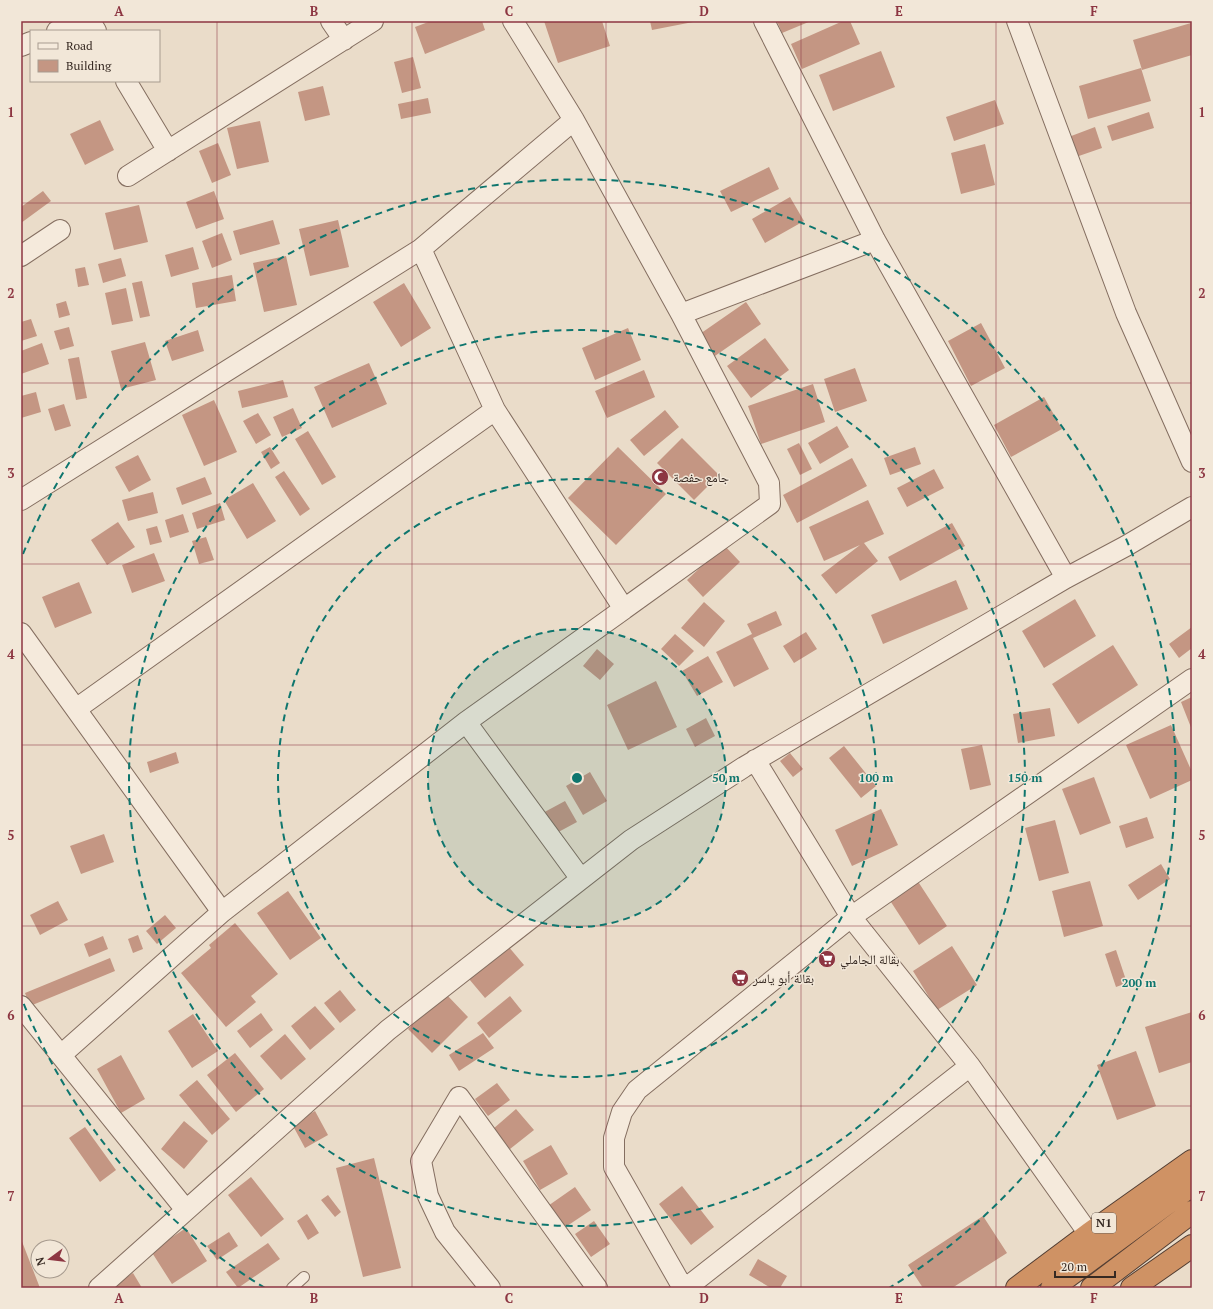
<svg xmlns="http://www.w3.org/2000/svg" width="1213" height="1309" font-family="'PT Serif','Noto Naskh Arabic',serif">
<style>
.building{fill:#c49683}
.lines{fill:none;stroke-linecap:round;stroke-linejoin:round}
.lane-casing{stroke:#846e60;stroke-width:12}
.street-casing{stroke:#846e60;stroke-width:22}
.highway-casing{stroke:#533e33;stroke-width:24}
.lane{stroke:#f5eadc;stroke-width:10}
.street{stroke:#f5eadc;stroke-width:20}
.highway{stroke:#cf9264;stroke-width:22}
.grid{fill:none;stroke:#8d3642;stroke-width:1;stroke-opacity:0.55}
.ring{fill:none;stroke:#0f766e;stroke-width:2;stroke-dasharray:7 5}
.labels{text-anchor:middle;stroke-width:3;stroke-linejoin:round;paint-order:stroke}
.shield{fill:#f2e7d8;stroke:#6e6259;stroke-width:1}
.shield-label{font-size:12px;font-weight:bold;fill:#362922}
.poi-label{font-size:13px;fill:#362922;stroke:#f2e7d8;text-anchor:start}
.centre{fill:#0f766e;stroke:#f2e7d8;stroke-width:2}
.ring-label{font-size:12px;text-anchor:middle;font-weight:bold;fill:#0f766e;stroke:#f2e7d8;stroke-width:3;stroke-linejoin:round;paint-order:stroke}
.neatline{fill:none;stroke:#8d3642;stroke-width:1.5}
.grid-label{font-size:13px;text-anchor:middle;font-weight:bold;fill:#8d3642}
</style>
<rect width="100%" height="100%" fill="#eadcc9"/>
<path class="building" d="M 431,21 L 482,21 L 485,30 L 425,54 L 415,27 Z
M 544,21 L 602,21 L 610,46 L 558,63 Z
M 650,21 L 692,21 L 693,22 L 652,30 Z
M 777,21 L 811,21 L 782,33 Z
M 843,21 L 850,21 L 860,44 L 802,69 L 791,44 Z
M 1191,23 L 1192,55 L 1142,70 L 1133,40 Z
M 881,51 L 895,87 L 833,111 L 819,75 Z
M 413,57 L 421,88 L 402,93 L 394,62 Z
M 1141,68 L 1151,101 L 1088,119 L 1079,86 Z
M 323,86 L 330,115 L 305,121 L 298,92 Z
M 428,98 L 431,113 L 401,119 L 398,104 Z
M 995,100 L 1004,124 L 954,141 L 946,117 Z
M 1149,112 L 1154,128 L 1112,141 L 1107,126 Z
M 100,120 L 114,150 L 85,165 L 70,134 Z
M 260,121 L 269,162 L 237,169 L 227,128 Z
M 1095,127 L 1102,148 L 1073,158 L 1066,138 Z
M 218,143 L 231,175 L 212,183 L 199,151 Z
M 985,144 L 995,185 L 961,194 L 951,153 Z
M 769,167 L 779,189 L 731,212 L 720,191 Z
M 43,191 L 51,201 L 21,223 L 21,207 Z
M 214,191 L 224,219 L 196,229 L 186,202 Z
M 790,197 L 804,221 L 765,243 L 752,219 Z
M 139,205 L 148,242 L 114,250 L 105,213 Z
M 273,220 L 280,244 L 240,255 L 233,231 Z
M 338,220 L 349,267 L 310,276 L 299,229 Z
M 222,233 L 232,260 L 212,268 L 202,241 Z
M 193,247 L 199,269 L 171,277 L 165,255 Z
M 286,256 L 297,305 L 264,312 L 253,263 Z
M 121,258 L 126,276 L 103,283 L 98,264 Z
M 85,267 L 89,285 L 78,287 L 75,269 Z
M 232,275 L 236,301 L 196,308 L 192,283 Z
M 142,281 L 150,316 L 140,318 L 132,283 Z
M 404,283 L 431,328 L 401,347 L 373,302 Z
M 126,288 L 133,321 L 112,325 L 105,293 Z
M 66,301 L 70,315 L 59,318 L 56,304 Z
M 746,302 L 761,324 L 712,358 L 697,336 Z
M 31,319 L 37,336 L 21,341 L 21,322 Z
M 981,323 L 1005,368 L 971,386 L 948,341 Z
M 69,327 L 74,346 L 60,350 L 54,331 Z
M 628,328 L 641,360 L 595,380 L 582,348 Z
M 198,330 L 204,351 L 172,361 L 165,341 Z
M 765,338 L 789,370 L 751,398 L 727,366 Z
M 145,342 L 156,380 L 121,389 L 111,351 Z
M 42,343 L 49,364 L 21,374 L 21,351 Z
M 79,357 L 87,398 L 76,400 L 68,359 Z
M 369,363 L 387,404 L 332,428 L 314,387 Z
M 855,368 L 867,401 L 835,412 L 824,379 Z
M 644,370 L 655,397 L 607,418 L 595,391 Z
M 283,380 L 288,397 L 242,408 L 238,391 Z
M 813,384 L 825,422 L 761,444 L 748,406 Z
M 36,392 L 41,412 L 21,418 L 21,396 Z
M 1044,397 L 1062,429 L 1011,457 L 994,425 Z
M 214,400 L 237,452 L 204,466 L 182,415 Z
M 64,404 L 71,426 L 55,431 L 48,409 Z
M 293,408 L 302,428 L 282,437 L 273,417 Z
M 665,410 L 679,427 L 644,456 L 630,440 Z
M 258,413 L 271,435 L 256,444 L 243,421 Z
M 837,426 L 849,447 L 820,464 L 808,443 Z
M 308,431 L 336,477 L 322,485 L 295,439 Z
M 682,438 L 719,475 L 694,500 L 657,463 Z
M 799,443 L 812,469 L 800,475 L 787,449 Z
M 270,447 L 280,463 L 271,469 L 261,452 Z
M 618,447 L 666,494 L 616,545 L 568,498 Z
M 915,447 L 921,464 L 890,475 L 884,458 Z
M 138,455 L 151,480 L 129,492 L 115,467 Z
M 852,458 L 867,486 L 797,523 L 783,495 Z
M 934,469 L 944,488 L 907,507 L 897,488 Z
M 284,471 L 310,509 L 300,516 L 275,477 Z
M 205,477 L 212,494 L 182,505 L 176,488 Z
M 253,483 L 276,521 L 247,539 L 224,500 Z
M 153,492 L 158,513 L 128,521 L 122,500 Z
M 868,500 L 884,534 L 864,543 L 878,561 L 836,594 L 821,575 L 860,545 L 824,561 L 809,527 Z
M 220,503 L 225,520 L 197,529 L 192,513 Z
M 183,514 L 189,532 L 170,538 L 165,520 Z
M 118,522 L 135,547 L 107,565 L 91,540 Z
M 952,523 L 965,546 L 900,581 L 888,557 Z
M 157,526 L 162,542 L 150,545 L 146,529 Z
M 206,537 L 214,560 L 199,564 L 192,541 Z
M 724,545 L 740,562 L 703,597 L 687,580 Z
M 154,553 L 165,581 L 132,593 L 122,565 Z
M 956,580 L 968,609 L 883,644 L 871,615 Z
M 79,582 L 92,613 L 55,628 L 42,597 Z
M 1075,599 L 1096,636 L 1044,668 L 1022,631 Z
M 704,602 L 725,621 L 704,647 L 681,628 Z
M 776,611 L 782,625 L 753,638 L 769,669 L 734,687 L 716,652 L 752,634 L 747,624 Z
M 1192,627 L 1192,648 L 1179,658 L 1169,644 Z
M 806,632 L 817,649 L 794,663 L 783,646 Z
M 675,634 L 694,651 L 679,666 L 661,649 Z
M 1113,645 L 1138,685 L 1078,724 L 1052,684 Z
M 597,649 L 614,664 L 600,680 L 583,666 Z
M 708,656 L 723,682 L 697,696 L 682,671 Z
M 656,681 L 677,727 L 628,750 L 607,705 Z
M 1192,697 L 1192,730 L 1181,702 Z
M 1050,708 L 1055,736 L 1018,743 L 1013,714 Z
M 706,718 L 715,736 L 695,747 L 686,729 Z
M 1171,725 L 1192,772 L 1192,780 L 1150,799 L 1126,745 Z
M 982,745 L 991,785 L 970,790 L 961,749 Z
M 844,746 L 876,786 L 861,798 L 829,758 Z
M 176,752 L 179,763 L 150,773 L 147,762 Z
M 790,753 L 803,769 L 793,777 L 780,761 Z
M 590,772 L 607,801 L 583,815 L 566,786 Z
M 1094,777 L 1111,823 L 1080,835 L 1062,789 Z
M 565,801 L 577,822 L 551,836 L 539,815 Z
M 881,809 L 898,845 L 852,866 L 835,830 Z
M 1147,817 L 1154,838 L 1126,848 L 1119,826 Z
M 1055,820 L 1069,873 L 1039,881 L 1025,828 Z
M 104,834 L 114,862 L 81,874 L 70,846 Z
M 1161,864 L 1170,879 L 1138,900 L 1128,885 Z
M 917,880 L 947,926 L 919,945 L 889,899 Z
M 1090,881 L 1103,926 L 1064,937 L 1052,891 Z
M 288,891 L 321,938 L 290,960 L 257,913 Z
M 58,901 L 68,920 L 40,935 L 30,915 Z
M 165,915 L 176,928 L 157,944 L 146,931 Z
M 235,923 L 278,974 L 251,996 L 256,1002 L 226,1027 L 181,973 L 211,948 L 209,945 Z
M 138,935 L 143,949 L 133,953 L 128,939 Z
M 103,936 L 108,949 L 89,957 L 84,944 Z
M 503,940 L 524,965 L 485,998 L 464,973 Z
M 952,946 L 977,985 L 937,1010 L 913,971 Z
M 1116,950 L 1127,983 L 1116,987 L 1105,954 Z
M 110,958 L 115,971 L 30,1006 L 25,993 Z
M 340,990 L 356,1010 L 340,1023 L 324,1003 Z
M 445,993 L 468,1017 L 432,1053 L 408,1029 Z
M 510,996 L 522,1011 L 489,1038 L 477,1023 Z
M 315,1006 L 335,1029 L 310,1050 L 291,1026 Z
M 1192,1012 L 1192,1062 L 1159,1073 L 1145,1027 Z
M 261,1013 L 273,1030 L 250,1048 L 237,1031 Z
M 193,1014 L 218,1051 L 192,1068 L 168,1031 Z
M 483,1033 L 494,1048 L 459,1071 L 449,1055 Z
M 285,1034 L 306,1059 L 281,1080 L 260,1056 Z
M 1136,1051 L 1156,1106 L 1117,1120 L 1097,1065 Z
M 235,1053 L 264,1089 L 236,1112 L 207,1075 Z
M 121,1055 L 145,1099 L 121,1113 L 97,1069 Z
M 197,1080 L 230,1119 L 212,1135 L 179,1095 Z
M 497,1083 L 510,1100 L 488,1116 L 475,1099 Z
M 516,1109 L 534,1130 L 510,1149 L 493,1129 Z
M 315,1111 L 328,1135 L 305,1148 L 292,1124 Z
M 184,1121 L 208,1141 L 184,1169 L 161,1149 Z
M 85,1127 L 116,1170 L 100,1182 L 69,1138 Z
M 551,1145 L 568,1174 L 540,1190 L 523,1161 Z
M 374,1158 L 401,1268 L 363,1277 L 336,1168 Z
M 251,1177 L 284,1219 L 261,1237 L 228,1195 Z
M 682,1186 L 714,1227 L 691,1245 L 659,1204 Z
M 575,1187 L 591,1210 L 561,1230 L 545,1208 Z
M 328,1195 L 341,1212 L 335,1217 L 321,1200 Z
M 307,1214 L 319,1233 L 308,1240 L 297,1221 Z
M 983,1216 L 1007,1253 L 952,1288 L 923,1288 L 908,1265 Z
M 594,1221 L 610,1244 L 591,1257 L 575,1234 Z
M 186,1228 L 207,1261 L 172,1284 L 151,1251 Z
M 229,1232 L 238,1246 L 217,1260 L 207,1246 Z
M 21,1239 L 40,1288 L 21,1288 Z
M 268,1243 L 280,1259 L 238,1288 L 226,1272 Z
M 758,1259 L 787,1276 L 780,1288 L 771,1288 L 749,1275 Z
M 133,1273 L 142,1288 L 110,1288 Z"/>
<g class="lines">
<defs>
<path id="lane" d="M 292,1288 L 304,1277"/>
<path id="street" d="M 90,21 L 96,31
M 331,21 L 344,40
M 513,21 L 574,120
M 764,21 L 875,240 L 1066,578
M 1017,21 L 1126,313 L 1192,462
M 57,31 L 81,21
M 21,46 L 31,42
M 126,81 L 168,151
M 128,176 L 373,21
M 421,249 L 574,120 L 681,314 L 769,483 L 770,504 L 624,609
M 21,256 L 60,230
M 681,314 L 875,240
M 21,500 L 421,249 L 495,410 L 624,609 L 466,722 L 222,912
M 21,633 L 222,912 L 61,1055
M 76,709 L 495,410
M 466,722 L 581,879
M 755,760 L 851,917 L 970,1066 L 1089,1234
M 21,1006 L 186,1210
M 99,1288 L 388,1030 L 631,840 L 744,767 L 1066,578 L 1126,546 L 1192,507
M 490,1288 L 445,1232 L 428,1196 L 421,1161 L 459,1097 L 597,1288
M 683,1288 L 614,1167 L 614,1138 L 622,1112 L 637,1090 L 851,917 L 1192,679
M 686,1288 L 970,1066"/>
<path id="highway" d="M 1017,1288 L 1089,1234 L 1192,1161
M 1052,1288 L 1192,1185
M 1092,1288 L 1192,1212
M 1132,1288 L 1192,1246"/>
</defs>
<use href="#lane" class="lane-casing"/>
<use href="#street" class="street-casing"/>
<use href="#highway" class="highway-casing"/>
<use href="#lane" class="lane"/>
<use href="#street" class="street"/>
<use href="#highway" class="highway"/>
</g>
<path class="grid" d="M 217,21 L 217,1288M 412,21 L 412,1288M 606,21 L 606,1288M 801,21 L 801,1288M 996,21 L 996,1288M 21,203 L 1192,203M 21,383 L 1192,383M 21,564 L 1192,564M 21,745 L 1192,745M 21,926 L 1192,926M 21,1106 L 1192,1106"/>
<circle cx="577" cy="778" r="149" fill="#0f766e" fill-opacity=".12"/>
<g class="ring">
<circle cx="577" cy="778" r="149"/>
<circle cx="577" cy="778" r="299"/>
<circle cx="577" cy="778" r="448"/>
<path d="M265 1288A598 598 0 0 1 23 1002M23 554A598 598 0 1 1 889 1288"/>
</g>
<defs>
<symbol id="mosque-disc" viewBox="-11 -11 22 22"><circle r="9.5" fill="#8d3642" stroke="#f2e7d8"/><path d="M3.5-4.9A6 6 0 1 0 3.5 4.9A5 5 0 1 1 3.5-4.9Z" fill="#fff"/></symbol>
<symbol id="supermarket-disc" viewBox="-11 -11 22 22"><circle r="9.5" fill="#8d3642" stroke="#f2e7d8"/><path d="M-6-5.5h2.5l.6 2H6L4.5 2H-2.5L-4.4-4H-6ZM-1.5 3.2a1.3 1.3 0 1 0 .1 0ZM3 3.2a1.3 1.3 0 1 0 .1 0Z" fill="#fff"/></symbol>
</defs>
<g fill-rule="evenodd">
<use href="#mosque-disc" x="650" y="467" width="20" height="20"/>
<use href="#supermarket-disc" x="817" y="949" width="20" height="20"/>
<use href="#supermarket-disc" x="730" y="968" width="20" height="20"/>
</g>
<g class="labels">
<rect class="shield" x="1092" y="1213" width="24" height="20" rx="3"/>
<g class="shield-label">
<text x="1104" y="1227">N1</text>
</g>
<g class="poi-label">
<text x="673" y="482">جامع حفصة</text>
<text x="840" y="964">بقالة الجاملي</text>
<text x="753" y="983">بقالة أبو ياسر</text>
</g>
</g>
<circle cx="577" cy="778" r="6" class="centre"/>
<g class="ring-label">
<text x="726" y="782">50 m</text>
<text x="876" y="782">100 m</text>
<text x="1025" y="782">150 m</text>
<text x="1139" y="987">200 m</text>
</g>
<rect width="1213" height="1309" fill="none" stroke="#f2e7d8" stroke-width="44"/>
<rect x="30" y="30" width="130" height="52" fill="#f2e7d8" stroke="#a79b8f"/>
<rect x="38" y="43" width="20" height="6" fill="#f5eadc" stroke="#a79b8f"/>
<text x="66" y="50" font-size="12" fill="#362922">Road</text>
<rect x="38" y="60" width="20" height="12" fill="#c49683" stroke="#a79b8f"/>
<text x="66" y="70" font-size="12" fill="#362922">Building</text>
<g transform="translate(50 1259) rotate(255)"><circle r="19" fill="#f2e7d8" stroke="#a79b8f"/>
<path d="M0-3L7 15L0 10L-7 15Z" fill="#8d3642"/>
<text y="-6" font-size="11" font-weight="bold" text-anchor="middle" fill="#362922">N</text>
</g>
<path d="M1055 1271v6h60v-6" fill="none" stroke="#362922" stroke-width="2"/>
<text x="1061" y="1271" font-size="12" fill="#362922" stroke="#f2e7d8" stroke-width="3" paint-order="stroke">20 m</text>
<rect x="22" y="22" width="1169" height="1265" class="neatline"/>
<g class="grid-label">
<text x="119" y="16">A</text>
<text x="314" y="16">B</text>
<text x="509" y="16">C</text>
<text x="704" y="16">D</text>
<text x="899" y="16">E</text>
<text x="1094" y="16">F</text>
<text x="11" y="117">1</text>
<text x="1202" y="117">1</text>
<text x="11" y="298">2</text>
<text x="1202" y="298">2</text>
<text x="11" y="478">3</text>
<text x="1202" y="478">3</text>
<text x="11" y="659">4</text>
<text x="1202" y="659">4</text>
<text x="11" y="840">5</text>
<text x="1202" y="840">5</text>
<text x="11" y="1020">6</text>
<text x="1202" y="1020">6</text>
<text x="11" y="1201">7</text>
<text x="1202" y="1201">7</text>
<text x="119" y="1303">A</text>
<text x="314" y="1303">B</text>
<text x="509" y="1303">C</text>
<text x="704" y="1303">D</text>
<text x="899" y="1303">E</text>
<text x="1094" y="1303">F</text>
</g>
</svg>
